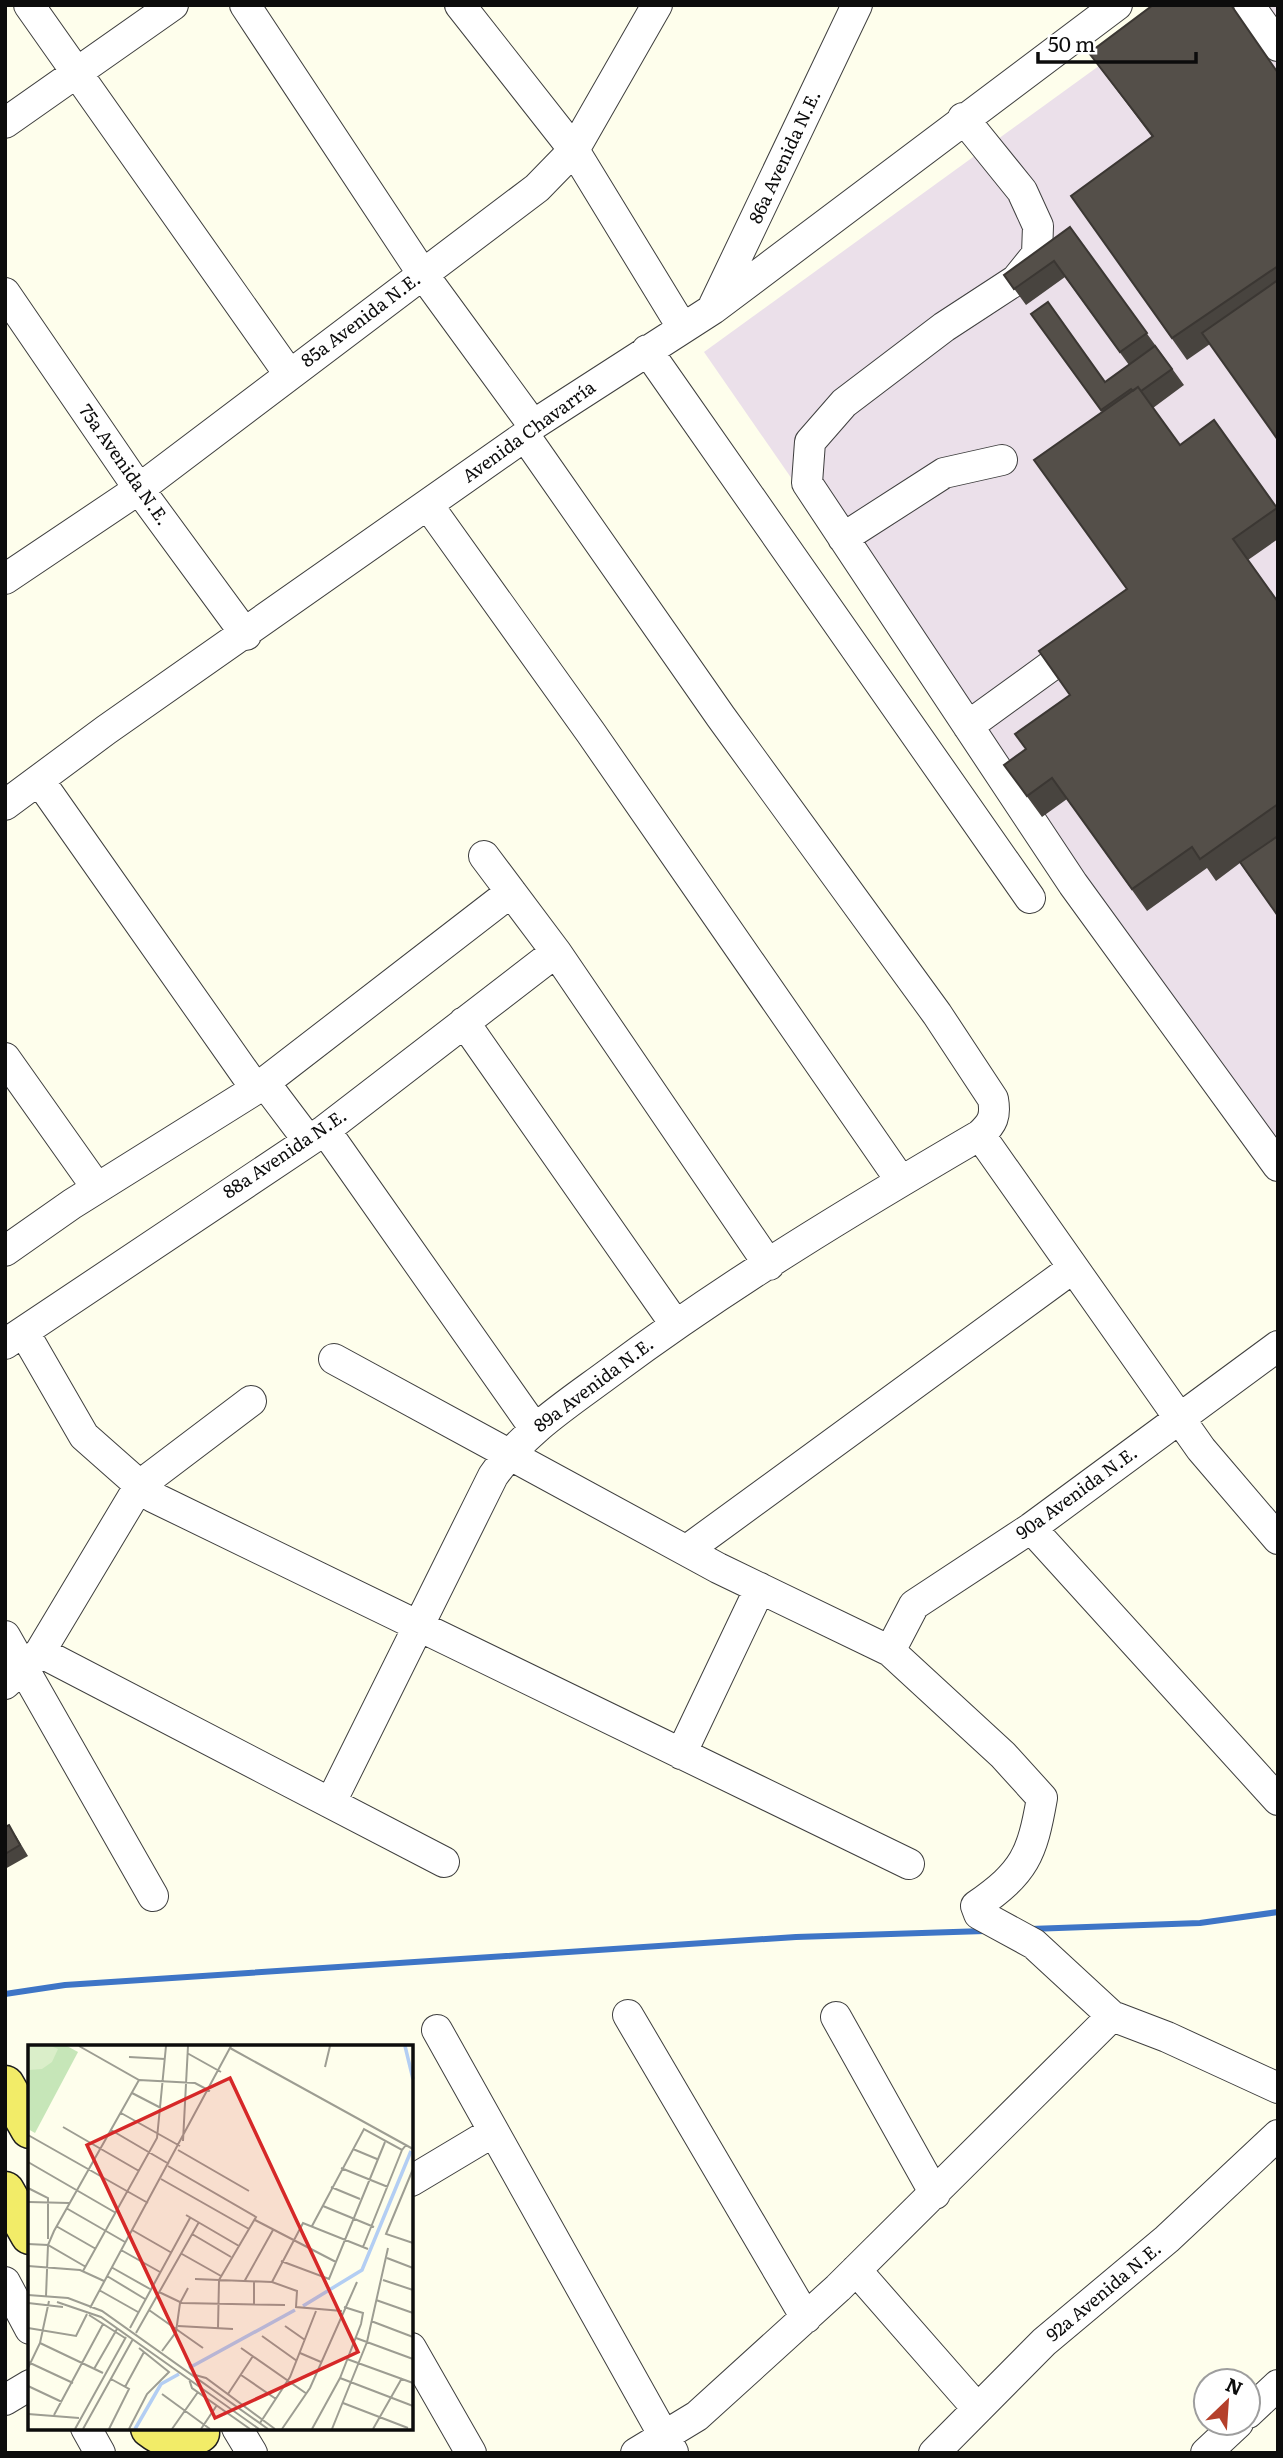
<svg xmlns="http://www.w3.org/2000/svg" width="1283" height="2458" font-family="Literata,serif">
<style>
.industrial{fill:#ebe0ea}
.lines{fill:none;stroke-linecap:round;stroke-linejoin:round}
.stream{stroke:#3e75c6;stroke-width:6}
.minor-casing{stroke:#3f3f3f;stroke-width:32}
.major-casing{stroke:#1d1d1d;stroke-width:41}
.minor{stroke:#fff;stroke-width:30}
.major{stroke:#f2ec68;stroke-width:38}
.wall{fill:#48443f}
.building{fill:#544f49;stroke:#3b3733;stroke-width:2}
.labels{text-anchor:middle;stroke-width:7;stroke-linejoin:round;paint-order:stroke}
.street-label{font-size:18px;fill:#0c0c0c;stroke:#fff}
.inset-river{fill:none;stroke:#b3cef3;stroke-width:3.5}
.inset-road{fill:none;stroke:#9d9d92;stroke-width:2}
.view{fill:#d62828;fill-opacity:0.15;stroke:#d62828;stroke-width:3.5}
.inset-edge{fill:none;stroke:#0c0c0c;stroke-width:3.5}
</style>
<rect width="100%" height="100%" fill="#fefeec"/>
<path class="industrial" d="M 1183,5 L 1278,5 L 1278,1181 L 704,352 Z"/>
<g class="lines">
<path class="stream" d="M 1030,1929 L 1200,1923 L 1278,1912
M 5,1994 L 65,1985 L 796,1937 L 985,1931"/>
<defs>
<path id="minor" d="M 29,5 L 289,374
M 245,5 L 422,273 L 533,425
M 460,5 L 574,150 L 682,327
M 1249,5 L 1278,46
M 963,118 L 1022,191 L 1038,226 L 1037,254 L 1016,280 L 944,327 L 844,403 L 810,442 L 807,483 L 1073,884 L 1278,1166
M 5,123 L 173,5
M 5,293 L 139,489 L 246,635
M 714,305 L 857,5
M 647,350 L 1030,898
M 428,505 L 591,733 L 901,1181
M 843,538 L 944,473 L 1002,460
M 5,579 L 139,489 L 537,188 L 574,150 L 657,5
M 968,726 L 1081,644
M 39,780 L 256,1089
M 5,805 L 106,730 L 525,436 L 533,425 L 713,309 L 1117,5
M 484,856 L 556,952 L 769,1265
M 464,1022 L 675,1324
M 5,1058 L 97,1188
M 264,1082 L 307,1139
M 325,1130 L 535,1429
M 980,1135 L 1201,1449 L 1278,1539
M 5,1251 L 72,1204 L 256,1089 L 511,892
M 24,1332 L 84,1436 L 153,1497 L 909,1864
M 5,1344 L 325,1130 L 556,952
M 334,1359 L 718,1568 L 890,1651 L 1003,1755 L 1042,1798 C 1032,1855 1025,1872 976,1906 L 979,1914 L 1034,1944 L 1112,2016 L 1167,2037 L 1278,2088
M 1031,1528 L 1278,1800
M 687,1550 L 1073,1268
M 5,1636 L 153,1896
M 890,1651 L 914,1605 L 1031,1528 L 1278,1346
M 40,1652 L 444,1862
M 5,1684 L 40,1652 L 140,1485 L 251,1401
M 681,1754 L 760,1588
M 331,1802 L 493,1476 C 524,1431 569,1403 612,1371 C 729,1284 855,1208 980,1135 C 993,1123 996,1116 993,1099 L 937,1014 L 721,717 L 525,436
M 628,2015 L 806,2318
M 836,2017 L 935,2194
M 437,2030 L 673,2452
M 411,2181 L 493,2132
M 856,2270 L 976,2407
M 5,2282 L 30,2329
M 411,2348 L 471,2453
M 5,2400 L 30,2385
M 1248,2413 L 1278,2385
M 86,2428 L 100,2453
M 237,2428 L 252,2453
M 636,2453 L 697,2416 L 838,2288 L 1112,2016
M 934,2453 L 1044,2342 L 1167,2239 L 1278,2135
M 1206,2453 L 1238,2423"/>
<path id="major" d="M 5,2085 L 30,2129
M 5,2191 L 30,2235
M 150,2428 C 168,2442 181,2444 200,2433"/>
</defs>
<use href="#minor" class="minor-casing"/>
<use href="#major" class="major-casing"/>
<use href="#minor" class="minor"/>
<use href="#major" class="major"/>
</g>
<path class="wall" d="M 1089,53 L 1278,73 L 1278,440 L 1210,344 L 1187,360 L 1071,196 L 1152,137 Z
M 1070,227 L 1184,385 L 1153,408 L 1180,445 L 1214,420 L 1278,509 L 1278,539 L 1248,560 L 1278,602 L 1278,916 L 1240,863 L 1216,881 L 1207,868 L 1147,911 L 1067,799 L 1042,817 L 1004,765 L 1026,749 L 1070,695 L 1126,589 L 1102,412 L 1031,314 L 1105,382 L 1129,365 L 1065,277 L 1026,305 L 1004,275 Z
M 5,1827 L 16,1836 L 28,1856 L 5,1869 Z"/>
<path class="building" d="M 1153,5 L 1231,5 L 1278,73 L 1278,266 L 1172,338 L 1071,196 L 1153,136 L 1089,53 Z
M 1070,227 L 1147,333 L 1120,352 L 1054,261 L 1014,289 L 1004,275 Z
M 1278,280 L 1278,440 L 1202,333 Z
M 1048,302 L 1105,382 L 1155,346 L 1172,369 L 1141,391 L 1138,387 L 1133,391 L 1131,389 L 1101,410 L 1031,314 Z
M 1138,387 L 1180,445 L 1214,420 L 1277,508 L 1233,539 L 1278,602 L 1278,804 L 1200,859 L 1192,847 L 1132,889 L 1052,778 L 1027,796 L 1004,765 L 1026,749 L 1015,734 L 1070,695 L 1039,651 L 1127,589 L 1034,460 Z
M 1278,836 L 1278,916 L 1240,862 Z
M 9,1825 L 20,1845 L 5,1854 L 5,1827 Z"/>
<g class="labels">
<g class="street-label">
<text transform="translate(785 157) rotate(-65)" y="6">86a Avenida N.E.</text>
<text transform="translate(361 320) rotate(-37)" y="6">85a Avenida N.E.</text>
<text transform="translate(529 432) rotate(-36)" y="6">Avenida Chavarría</text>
<text transform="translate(124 465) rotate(55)" y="6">75a Avenida N.E.</text>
<text transform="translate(285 1154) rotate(-34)" y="6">88a Avenida N.E.</text>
<text transform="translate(594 1385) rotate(-37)" y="6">89a Avenida N.E.</text>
<text transform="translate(1077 1493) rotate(-36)" y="6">90a Avenida N.E.</text>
<text transform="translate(1104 2292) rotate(-40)" y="6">92a Avenida N.E.</text>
</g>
</g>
<g transform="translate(28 2045)">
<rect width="385" height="385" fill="#fefeec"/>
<path d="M 0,1 L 39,1 L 50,7 L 7,88 L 0,84 Z" fill="#c6e6b8"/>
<path d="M 0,1 L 23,1 L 30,4 L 24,17 L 14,24 L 1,25 Z" fill="#daeec9"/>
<path class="inset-river" d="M 377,1 L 385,34M 275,261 L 334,225 L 383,106M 161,323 L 267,265M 107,384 L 133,339 L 151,329"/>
<path class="inset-road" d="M 51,1 L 111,35 L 167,38 L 182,46M 202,3 L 385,104M 159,8 L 193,27M 101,12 L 137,14M 297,22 L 302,1M 104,48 L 133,63M 93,68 L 152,101M 35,82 L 111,126M 83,85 L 141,119M 0,90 L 120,158M 155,96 L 160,1M 325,104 L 349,114M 150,105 L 221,146M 0,117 L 88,168M 140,121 L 228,172 L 191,235 L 190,283M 313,123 L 360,142M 385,124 L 358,189 L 385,198M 133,134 L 221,184M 303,142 L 332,154M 0,143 L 20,153 L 20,194M 1,157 L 41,158M 295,161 L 346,182M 38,163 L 97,197M 158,170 L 211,201M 227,175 L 308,217M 28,181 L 68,204M 284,181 L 336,84 L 374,105 L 378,100M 104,185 L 144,208M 164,189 L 203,212M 0,199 L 20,200 L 58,222M 335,202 L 374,105M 93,205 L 132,227M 154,209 L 193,231M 359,213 L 385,223M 253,216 L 301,234 L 357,97M 0,221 L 52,225 L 76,236M 83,222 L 122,244M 55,226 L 129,93 L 138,1M 79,231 L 117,254M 167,234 L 244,237 L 269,246 L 268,262 L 314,266M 355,235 L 385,245M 216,237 L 245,185M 244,237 L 275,178 L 340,204M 71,245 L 110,267M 131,247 L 154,258 L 257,260M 0,250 L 40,253 L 74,266 L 240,384M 18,251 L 20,200 L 26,186 L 111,35M 348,255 L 385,268M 29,257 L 73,272 L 231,384M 0,258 L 35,262M 226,260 L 226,237M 62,263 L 203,1M 121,265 L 175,303M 61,270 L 97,293M 343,276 L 385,292M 150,281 L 205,284M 257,281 L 277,295M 0,283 L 48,291 L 59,269M 102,283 L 162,173M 108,288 L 171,177M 234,291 L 269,316M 328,293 L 385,314M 12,298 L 75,328M 213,303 L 279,349M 134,306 L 148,287 L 152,258 L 160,243M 272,308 L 293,317M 319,314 L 385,338M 0,317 L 45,338M 0,323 L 12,298 L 21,256M 66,324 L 89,284M 167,330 L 178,333 L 247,384M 213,330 L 248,354M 312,333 L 385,361M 161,334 L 164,343 L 222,384M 0,341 L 34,357M 97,342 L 116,307M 134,349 L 182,384M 200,349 L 225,311M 315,358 L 380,383M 0,369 L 51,373M 26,370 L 75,279M 232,378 L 262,332 L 288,266M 47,384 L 98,292M 55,384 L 105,294M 81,384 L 101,344 L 83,334M 101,384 L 119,349 L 141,327 L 111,303M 144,384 L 170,347M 173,384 L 189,360M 254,384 L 282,343 L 329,237M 284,384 L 312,333 L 333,279 L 335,268 L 316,262M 304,384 L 339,297 L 360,203M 345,384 L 374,333"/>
<path class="view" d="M 202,33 L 330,307 L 187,373 L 59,100 Z"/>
<rect width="385" height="385" class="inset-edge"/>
</g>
<rect width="1283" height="2458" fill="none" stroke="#0c0c0c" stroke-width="14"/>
<g transform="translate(1227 2402) rotate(25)"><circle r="33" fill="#ffffff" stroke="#9e9e9e" stroke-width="2"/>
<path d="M0-5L12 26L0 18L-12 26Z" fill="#b5402b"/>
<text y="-10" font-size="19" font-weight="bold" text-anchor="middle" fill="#0c0c0c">N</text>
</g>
<path d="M1038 52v10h158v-10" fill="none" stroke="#0c0c0c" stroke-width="3.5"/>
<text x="1048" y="52" font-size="21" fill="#0c0c0c" stroke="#ffffff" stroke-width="5" paint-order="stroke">50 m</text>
</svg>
